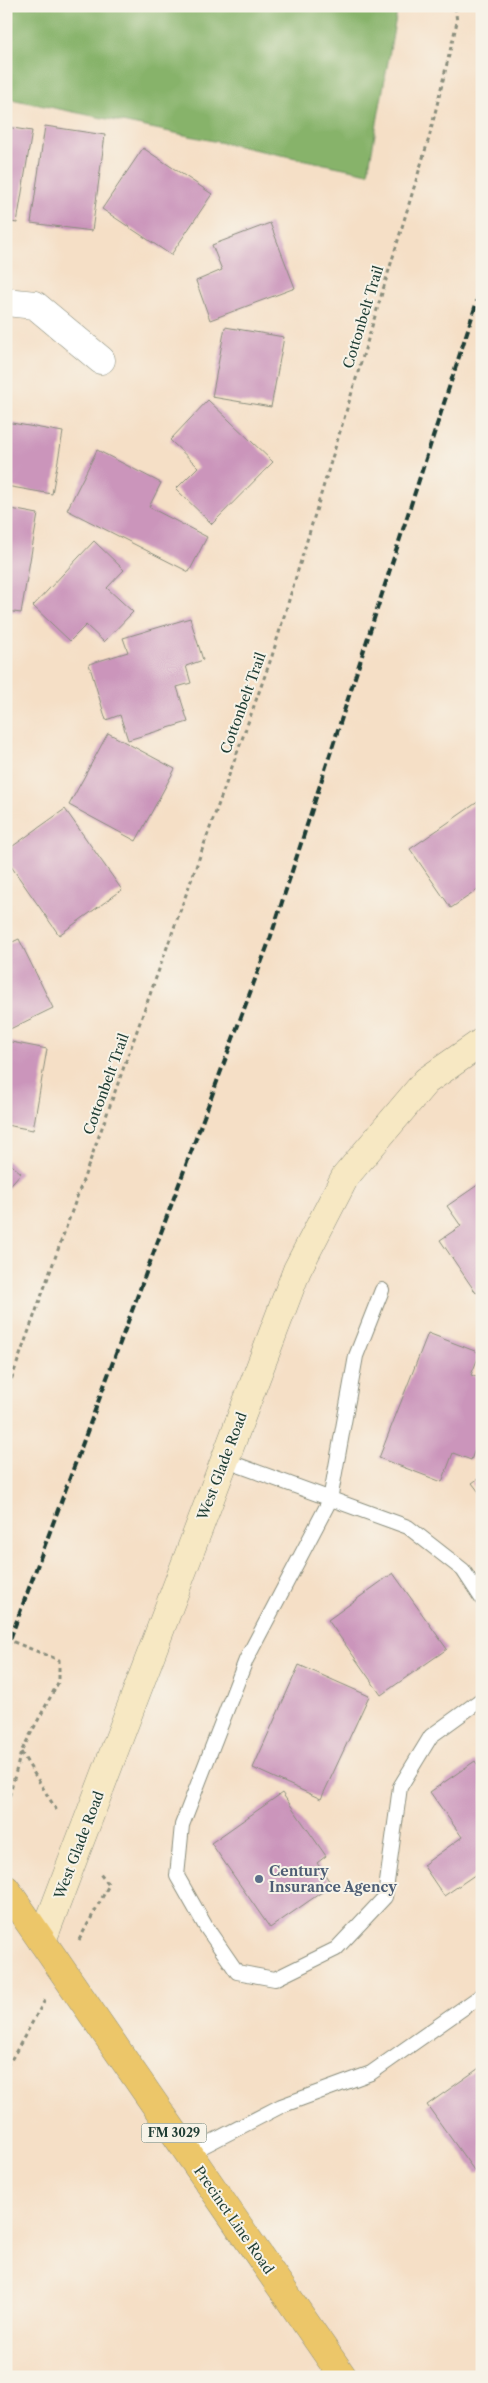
<svg xmlns="http://www.w3.org/2000/svg" width="488" height="2383" font-family="'Libre Caslon Text',serif">
<style>
.forest{fill:#87b36b;stroke:#537850}
.building{fill:#cb95bb}
.lines{fill:none;stroke-linecap:round;stroke-linejoin:round}
.lane-casing{stroke:#8a8e7d;stroke-width:16}
.street-casing{stroke:#8a8e7d;stroke-width:29}
.secondary-casing{stroke:#8a8e7d;stroke-width:29}
.primary-casing{stroke:#8a8e7d;stroke-width:29}
.path{stroke:#8a8e7d;stroke-width:3;stroke-dasharray:4 4;stroke-linecap:butt}
.lane{stroke:#fff;stroke-width:14}
.street{stroke:#fff;stroke-width:28}
.secondary{stroke:#f7e8c3;stroke-width:28}
.primary{stroke:#ecc669;stroke-width:28}
.rail{stroke:#1f3d34;stroke-width:4;stroke-dasharray:8 4;stroke-linecap:butt}
.service-dot{fill:#5c6f8a;stroke:#f7f3e8;stroke-width:2}
.labels{text-anchor:middle;stroke-width:4;stroke-linejoin:round;paint-order:stroke}
.shield{fill:#f7f3e8;stroke:#60746a;stroke-width:1}
.shield-label{font-size:12px;font-weight:bold;fill:#1f3d34}
.street-label{font-size:14px;fill:#1f3d34;stroke:#f7f3e8}
.service-label{font-size:14px;font-weight:bold;fill:#4e5e75;stroke:#f7f3e8;text-anchor:start}
</style>
<rect width="100%" height="100%" fill="#f7f3e8"/>
<filter id="ink" filterUnits="userSpaceOnUse"><feTurbulence type="fractalNoise" baseFrequency=".02" numOctaves="2"/><feDisplacementMap in="SourceGraphic" scale="10" xChannelSelector="R" yChannelSelector="G"/><feConvolveMatrix kernelMatrix="1 2 1 2 8 2 1 2 1" color-interpolation-filters="sRGB"/></filter>
<filter id="wash" filterUnits="userSpaceOnUse"><feTurbulence type="fractalNoise" baseFrequency=".0096" numOctaves="4" result="noise"/><feDisplacementMap in="SourceGraphic" scale="20" xChannelSelector="R" yChannelSelector="G"/><feGaussianBlur stdDeviation="1.12" result="paint"/><feColorMatrix in="noise" values="0 0 0 0 0 0 0 0 0 0 0 0 0 0 0 0 0 1.4 0 .05"/><feComposite in="paint" operator="in"/></filter>
<g filter="url(#wash)">
<rect width="100%" height="100%" fill="#f5dfc6"/>
<path class="forest" d="M 6,6 L 398,6 L 368,173 L 6,98 Z"/>
<g id="blocks">
<path class="building" d="M 45,126 L 105,135 L 92,231 L 31,223 Z
M 6,127 L 32,131 L 17,223 L 6,221 Z
M 143,148 L 212,194 L 171,255 L 102,209 Z
M 270,223 L 295,288 L 210,320 L 196,281 L 222,270 L 212,245 Z
M 225,327 L 284,337 L 271,407 L 212,397 Z
M 208,400 L 273,462 L 212,524 L 176,489 L 198,467 L 170,440 Z
M 6,422 L 63,432 L 52,494 L 6,486 Z
M 97,450 L 161,483 L 149,507 L 207,537 L 189,572 L 67,510 Z
M 6,508 L 38,514 L 21,613 L 6,611 Z
M 94,541 L 124,570 L 107,588 L 133,612 L 104,642 L 86,625 L 70,641 L 33,606 Z
M 190,618 L 203,660 L 186,666 L 191,683 L 177,687 L 188,722 L 128,740 L 120,715 L 106,720 L 89,664 L 128,652 L 123,638 Z
M 108,733 L 175,769 L 136,841 L 69,805 Z
M 482,799 L 482,887 L 451,908 L 410,849 Z
M 65,809 L 122,890 L 59,935 L 6,859 L 6,851 Z
M 19,939 L 53,1008 L 6,1031 L 6,945 Z
M 6,1041 L 47,1049 L 33,1130 L 6,1125 Z
M 6,1160 L 21,1173 L 6,1190 Z
M 482,1182 L 482,1289 L 476,1293 L 440,1240 L 461,1226 L 447,1206 Z
M 428,1333 L 480,1353 L 471,1375 L 482,1379 L 482,1431 L 471,1460 L 453,1453 L 442,1482 L 379,1458 Z
M 482,1476 L 482,1496 L 472,1483 Z
M 393,1573 L 447,1649 L 381,1695 L 328,1620 Z
M 299,1665 L 369,1696 L 321,1799 L 253,1768 Z
M 475,1761 L 482,1771 L 482,1870 L 444,1896 L 423,1865 L 462,1837 L 430,1792 Z
M 282,1793 L 326,1856 L 317,1863 L 332,1885 L 270,1928 L 211,1843 Z
M 482,2066 L 482,2169 L 476,2173 L 427,2105 Z"/>
</g>
</g>
<g filter="url(#ink)">
<use href="#blocks" fill-opacity="0" stroke="#8a8e7d" stroke-width="1"/>
<g class="lines">
<defs>
<path id="lane" d="M 382,1290 L 356,1356 L 330,1500 L 246,1660 L 182,1825 L 177,1876 L 206,1927 L 237,1972 L 275,1979 L 336,1949 L 385,1897 L 400,1787 L 431,1736 L 482,1699
M 224,1460 L 408,1527 L 463,1570 L 482,1599
M 188,2154 L 281,2106 L 371,2073 L 482,1995"/>
<path id="street" d="M 6,302 L 35,305 L 101,360"/>
<path id="secondary" d="M 42,1941 L 297,1270 L 345,1177 L 426,1081 L 482,1042"/>
<path id="primary" d="M 6,1889 L 343,2377"/>
</defs>
<use href="#lane" class="lane-casing"/>
<use href="#street" class="street-casing"/>
<use href="#secondary" class="secondary-casing"/>
<use href="#primary" class="primary-casing"/>
<path class="path" d="M 6,1394 L 272,656 L 429,138 L 457,22 L 455,6
M 6,1639 L 59,1660 L 59,1681 L 21,1752 L 6,1809
M 21,1752 L 57,1811
M 79,1940 L 109,1885 L 100,1874
M 6,2065 L 10,2062 L 45,2000"/>
<use href="#lane" class="lane"/>
<use href="#street" class="street"/>
<use href="#secondary" class="secondary"/>
<use href="#primary" class="primary"/>
<path class="rail" d="M 6,1650 L 270,939 L 482,286"/>
</g>
</g>
<circle class="service-dot" cx="259" cy="1879" r="5"/>
<g class="labels">
<rect class="shield" x="141.5" y="2123.5" width="65" height="19" rx="4"/>
<g class="shield-label">
<text x="174" y="2137">FM 3029</text>
</g>
<g class="street-label">
<text transform="translate(363 317) rotate(-73)" y="5">Cottonbelt Trail</text>
<text transform="translate(243 703) rotate(-70)" y="5">Cottonbelt Trail</text>
<text transform="translate(106 1084) rotate(-70)" y="5">Cottonbelt Trail</text>
<text transform="translate(222 1466) rotate(-69)" y="5">West Glade Road</text>
<text transform="translate(79 1845) rotate(-69)" y="5">West Glade Road</text>
<text transform="translate(234 2220) rotate(55)" y="5">Precinct Line Road</text>
</g>
<g class="service-label">
<text x="269" y="1876">Century<tspan x="269" dy="16">Insurance Agency</tspan></text>
</g>
</g>
<rect width="488" height="2383" fill="none" stroke="#f7f3e8" stroke-width="25"/>
</svg>
